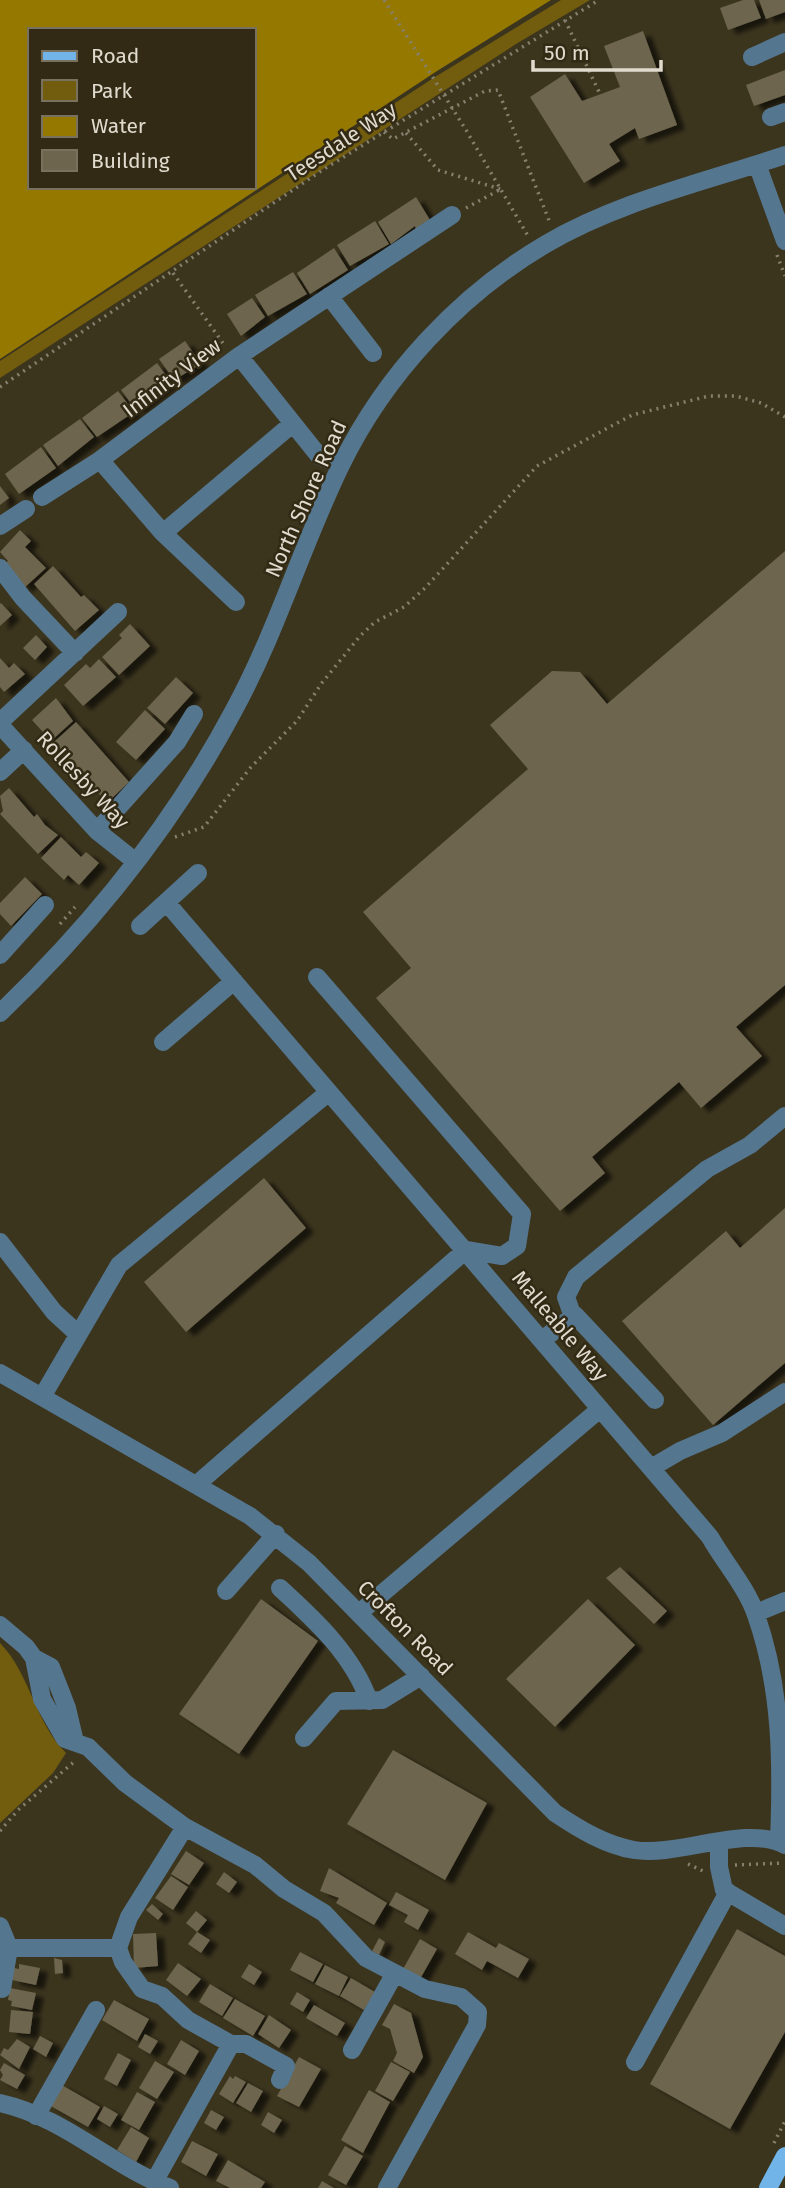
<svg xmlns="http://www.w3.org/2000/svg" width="785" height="2188" font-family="'Fira Sans',sans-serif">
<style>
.green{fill:#725c0e}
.water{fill:#957800;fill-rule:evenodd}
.building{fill:#6d654d;filter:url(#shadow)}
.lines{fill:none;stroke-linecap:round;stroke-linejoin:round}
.path{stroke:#86806e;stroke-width:3.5;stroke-dasharray:2 5;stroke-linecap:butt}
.minor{stroke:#55768f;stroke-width:18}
.major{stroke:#70b4e8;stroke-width:18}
.path-bridge{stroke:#86806e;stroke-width:3.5;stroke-dasharray:2 5;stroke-linecap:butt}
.labels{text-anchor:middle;stroke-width:5;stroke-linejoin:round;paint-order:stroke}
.street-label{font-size:21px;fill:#e0dbce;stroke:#322a14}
</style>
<defs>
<filter id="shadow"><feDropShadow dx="8" dy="4.5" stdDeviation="2" flood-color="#0009"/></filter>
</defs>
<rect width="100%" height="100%" fill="#3c351e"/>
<path class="green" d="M 561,0 L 590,0 L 516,44 L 0,378 L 0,361 L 435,77 Z
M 0,1643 C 31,1675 34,1721 66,1753 L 53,1773 L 0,1823 Z"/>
<path class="water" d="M 0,0 L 551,0 L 437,71 L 0,359 ZM 30,30 L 254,30 L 254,187 L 30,187 Z"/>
<path class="building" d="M 743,0 L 754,0 L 761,18 L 728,30 L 720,8 Z
M 759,0 L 785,0 L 785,12 L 766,19 Z
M 643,31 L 677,125 L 639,139 L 635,128 L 609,144 L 620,161 L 584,183 L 530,97 L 565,74 L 582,101 L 620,87 L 604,46 Z
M 785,70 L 785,95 L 754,106 L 746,85 Z
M 416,197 L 430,220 L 416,229 L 415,226 L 391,244 L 378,222 Z
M 375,221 L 389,244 L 350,266 L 337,245 Z
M 334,248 L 348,270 L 310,294 L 297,273 Z
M 293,272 L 307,294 L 268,316 L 255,295 Z
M 252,298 L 265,317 L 241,336 L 227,314 Z
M 185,341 L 201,364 L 174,380 L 159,359 Z
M 157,363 L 171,382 L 136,410 L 121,390 Z
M 118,391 L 134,412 L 97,437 L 82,418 Z
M 80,419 L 94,437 L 58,466 L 43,445 Z
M 41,447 L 56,468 L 19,494 L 5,474 Z
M 0,486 L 9,498 L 0,505 Z
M 20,530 L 31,541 L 25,547 L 46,568 L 24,588 L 3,565 L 8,561 L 0,552 Z
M 785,551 L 785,985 L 736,1027 L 762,1056 L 701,1108 L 679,1082 L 592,1157 L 605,1173 L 560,1211 L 376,998 L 411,968 L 363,912 L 528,769 L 490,725 L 552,671 L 580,672 L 607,704 Z
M 53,566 L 81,597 L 84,595 L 99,610 L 75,631 L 34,584 Z
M 1,603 L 12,615 L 0,626 L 0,604 Z
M 130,624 L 150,646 L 119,675 L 102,657 L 122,638 L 119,635 Z
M 36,635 L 47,647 L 35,660 L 23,648 Z
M 0,658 L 9,668 L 14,663 L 25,674 L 4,692 L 0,687 Z
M 99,659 L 116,677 L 83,706 L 64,685 L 86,664 L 90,668 Z
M 176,677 L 193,693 L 165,724 L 147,708 Z
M 56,698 L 73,721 L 51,741 L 32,720 Z
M 145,710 L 165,729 L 136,760 L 116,742 Z
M 76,722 L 129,782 L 107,803 L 54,742 Z
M 9,788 L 34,817 L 37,814 L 45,825 L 58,835 L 38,854 L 0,814 L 3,811 L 0,796 Z
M 61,837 L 81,857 L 86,852 L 99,863 L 79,885 L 68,875 L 64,880 L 41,858 Z
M 25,877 L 42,894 L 11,926 L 0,914 L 0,903 Z
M 264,1178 L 306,1228 L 186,1332 L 144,1282 Z
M 785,1208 L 785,1363 L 713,1425 L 622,1321 L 726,1231 L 740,1248 Z
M 620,1567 L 667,1611 L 654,1624 L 606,1578 Z
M 261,1599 L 318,1641 L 239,1754 L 179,1714 Z
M 588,1599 L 635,1645 L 555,1727 L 506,1679 Z
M 393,1750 L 487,1803 L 445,1880 L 347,1824 Z
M 186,1851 L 204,1863 L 189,1885 L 171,1874 Z
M 329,1868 L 387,1903 L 374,1925 L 336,1903 L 339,1898 L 320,1891 Z
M 224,1872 L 237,1882 L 229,1893 L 216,1884 Z
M 171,1876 L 188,1887 L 173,1910 L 155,1898 Z
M 396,1892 L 429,1910 L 418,1930 L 404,1922 L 408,1915 L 389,1905 Z
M 152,1904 L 163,1914 L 158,1920 L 146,1910 Z
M 196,1911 L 207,1920 L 197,1932 L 186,1923 Z
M 737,1929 L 785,1956 L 785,2032 L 730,2129 L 650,2084 Z
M 197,1932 L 210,1940 L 201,1953 L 188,1944 Z
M 468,1932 L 496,1948 L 499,1943 L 529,1959 L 518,1978 L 487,1961 L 482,1970 L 455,1954 Z
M 156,1933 L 158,1966 L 134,1968 L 133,1934 Z
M 379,1938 L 385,1942 L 379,1955 L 372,1951 Z
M 420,1939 L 437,1949 L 420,1979 L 403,1969 Z
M 300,1952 L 323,1964 L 313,1982 L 290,1970 Z
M 54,1958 L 62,1960 L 63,1973 L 55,1974 Z
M 178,1963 L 201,1979 L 187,1996 L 166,1980 Z
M 19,1964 L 40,1968 L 36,1985 L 12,1980 L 14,1968 L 19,1969 Z
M 249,1964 L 262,1972 L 254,1985 L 241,1977 Z
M 325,1965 L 348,1977 L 339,1996 L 315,1984 Z
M 351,1978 L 375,1992 L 364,2010 L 340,1996 Z
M 210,1984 L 233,1998 L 222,2016 L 199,2002 Z
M 10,1988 L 36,1993 L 32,2010 L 11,2006 L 12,2001 L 8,2000 Z
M 297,1992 L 310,2000 L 303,2012 L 290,2004 Z
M 235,1999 L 265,2016 L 253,2036 L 223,2018 Z
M 114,2000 L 149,2019 L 137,2041 L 102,2020 Z
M 394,2004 L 411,2013 L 423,2057 L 414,2073 L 393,2061 L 397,2053 L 390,2029 L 382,2025 Z
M 314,2005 L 345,2023 L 337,2036 L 306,2018 Z
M 11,2010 L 33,2012 L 30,2034 L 9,2032 Z
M 269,2015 L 291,2030 L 279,2048 L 258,2034 Z
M 145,2034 L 158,2041 L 150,2054 L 138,2047 Z
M 40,2036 L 53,2043 L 46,2057 L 33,2049 Z
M 17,2039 L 30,2047 L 19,2069 L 0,2055 L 4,2048 L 8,2050 Z
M 181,2040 L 199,2051 L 185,2075 L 167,2064 Z
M 118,2053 L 131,2060 L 117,2086 L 104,2079 Z
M 299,2057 L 321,2069 L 299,2107 L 277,2096 Z
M 155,2061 L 174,2072 L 157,2099 L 139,2088 Z
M 391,2062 L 410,2072 L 393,2101 L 375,2091 Z
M 4,2063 L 25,2075 L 17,2089 L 0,2080 L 3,2075 L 0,2070 Z
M 230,2076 L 233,2079 L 235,2076 L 246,2082 L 233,2103 L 219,2094 Z
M 248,2083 L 263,2091 L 251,2112 L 236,2103 Z
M 60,2084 L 100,2107 L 88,2127 L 49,2105 Z
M 369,2090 L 390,2102 L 363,2153 L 341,2140 Z
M 137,2092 L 155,2102 L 139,2130 L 121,2120 Z
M 104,2106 L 118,2114 L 110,2127 L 97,2119 Z
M 211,2110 L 224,2117 L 216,2130 L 204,2123 Z
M 268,2112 L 282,2120 L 274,2133 L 261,2125 Z
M 131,2127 L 149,2138 L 136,2162 L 117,2150 Z
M 192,2141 L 218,2154 L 206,2176 L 181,2162 Z
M 345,2146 L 363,2156 L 346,2185 L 328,2175 Z
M 228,2160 L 265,2182 L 261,2188 L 230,2188 L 216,2181 Z
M 322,2181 L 334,2188 L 318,2188 Z"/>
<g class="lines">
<path class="path" d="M 565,20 L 600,94
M 466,130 L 528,236
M 384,132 L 393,139 L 485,91 L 498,90 L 550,223
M 406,133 L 438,170 L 500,189
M 466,208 L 501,189
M 777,255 L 785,276
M 173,273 L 225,346
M 0,387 L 324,169 L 599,0
M 175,837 L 204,827 L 251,767 L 297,721 L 321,684 L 360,636 L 375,622 L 404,607 L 425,588 L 537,466 L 632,415 L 709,396 L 736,396 L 761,403 L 785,417
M 60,924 L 75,907
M 0,1831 L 18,1810 L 75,1761
M 688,1864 L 703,1871
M 735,1865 L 783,1863
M 774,2143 L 785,2121"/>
<path class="minor" d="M 752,57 L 785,42
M 771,117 L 785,112
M 757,164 L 785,241
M 329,296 L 373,353
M 239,356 L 319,456 L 341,465
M 100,460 L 163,533 L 236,602
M 42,497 L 100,460 L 239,356 L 452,215
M 0,526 L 26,509
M 163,533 L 291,425
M 0,568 L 23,598 L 75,653
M 0,722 L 118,612
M 0,725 L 97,831 L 136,862
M 0,772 L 24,750
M 97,831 L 177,742 L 194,714
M 166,902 L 710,1537 C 724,1562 747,1588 756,1615 C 782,1689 782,1765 779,1842
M 140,926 L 198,873
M 0,955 L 45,905
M 0,1013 C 92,925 174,823 234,710 C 277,631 302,545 341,465 C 385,375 459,295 546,244 C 619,201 705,182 785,155
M 163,1042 L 234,981
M 0,1242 L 54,1312 L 78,1334
M 572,1314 L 566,1297 L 576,1277 L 707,1169 L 750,1145 L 785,1116
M 542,1340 L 575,1315 L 655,1400
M 0,1373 L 250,1516 L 309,1563 L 555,1813 C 579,1829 605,1845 634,1850 C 679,1857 746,1824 785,1845
M 42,1397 L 119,1265 L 329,1092
M 651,1468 L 680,1451 L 722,1433 L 785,1392
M 196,1485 L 466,1250 L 502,1256 L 517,1246 L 522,1214 L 317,977
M 280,1588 C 315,1620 353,1655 369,1701
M 226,1591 L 276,1534
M 359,1613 L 600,1409
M 756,1613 L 785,1601
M 0,1625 L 26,1647 L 34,1658 L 42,1699 L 65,1739 L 88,1747 L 125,1783 L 185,1827 L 255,1865 L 284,1889 L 324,1913 L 366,1958 L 425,1989 L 461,1997 L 478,2012 L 477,2025 L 387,2188
M 34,1658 L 51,1667 L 67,1708 L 75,1742
M 304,1738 L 336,1701 L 382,1700 L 421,1676
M 185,1827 L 129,1917 L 118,1948 L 123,1962 L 142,1989 L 162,1996 L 188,2020 L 231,2044 L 246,2044 L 286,2066 L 280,2080
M 719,1842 L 719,1867 L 724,1890 L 785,1926
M 0,1926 L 9,1948 L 2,1989
M 9,1948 L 118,1948
M 352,2050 L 395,1973
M 635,2062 L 728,1892
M 0,2103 C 64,2117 110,2165 170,2188
M 36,2116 L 96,2010
M 154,2182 L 231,2044"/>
<path class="major" d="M 768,2188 L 785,2156"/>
<path class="path-bridge" d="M 384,0 L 466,130"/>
</g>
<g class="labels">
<g class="street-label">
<text transform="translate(341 142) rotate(-33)" y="7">Teesdale Way</text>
<text transform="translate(172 378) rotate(-37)" y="7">Infinity View</text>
<text transform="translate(306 499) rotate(-66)" y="7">North Shore Road</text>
<text transform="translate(83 780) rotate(47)" y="7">Rollesby Way</text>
<text transform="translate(560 1326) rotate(50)" y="7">Malleable Way</text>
<text transform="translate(405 1628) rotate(45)" y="7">Crofton Road</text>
</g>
</g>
<rect x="28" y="28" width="228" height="161" fill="#322a14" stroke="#78715e" stroke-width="2"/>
<rect x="42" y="51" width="35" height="10" fill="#70b4e8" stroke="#78715e" stroke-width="2"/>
<text x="91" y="63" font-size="21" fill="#e0dbce">Road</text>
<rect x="42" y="80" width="35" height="21" fill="#725c0e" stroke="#78715e" stroke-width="2"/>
<text x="91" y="98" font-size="21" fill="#e0dbce">Park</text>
<rect x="42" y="116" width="35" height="21" fill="#957800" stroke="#78715e" stroke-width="2"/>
<text x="91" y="133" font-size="21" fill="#e0dbce">Water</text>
<rect x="42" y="150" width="35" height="21" fill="#6d654d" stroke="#78715e" stroke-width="2"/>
<text x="91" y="168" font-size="21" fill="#e0dbce">Building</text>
<path d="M533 60v10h128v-10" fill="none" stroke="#e0dbce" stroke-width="3.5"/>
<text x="544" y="60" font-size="21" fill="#e0dbce" stroke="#322a14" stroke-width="5" paint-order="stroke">50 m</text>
</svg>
